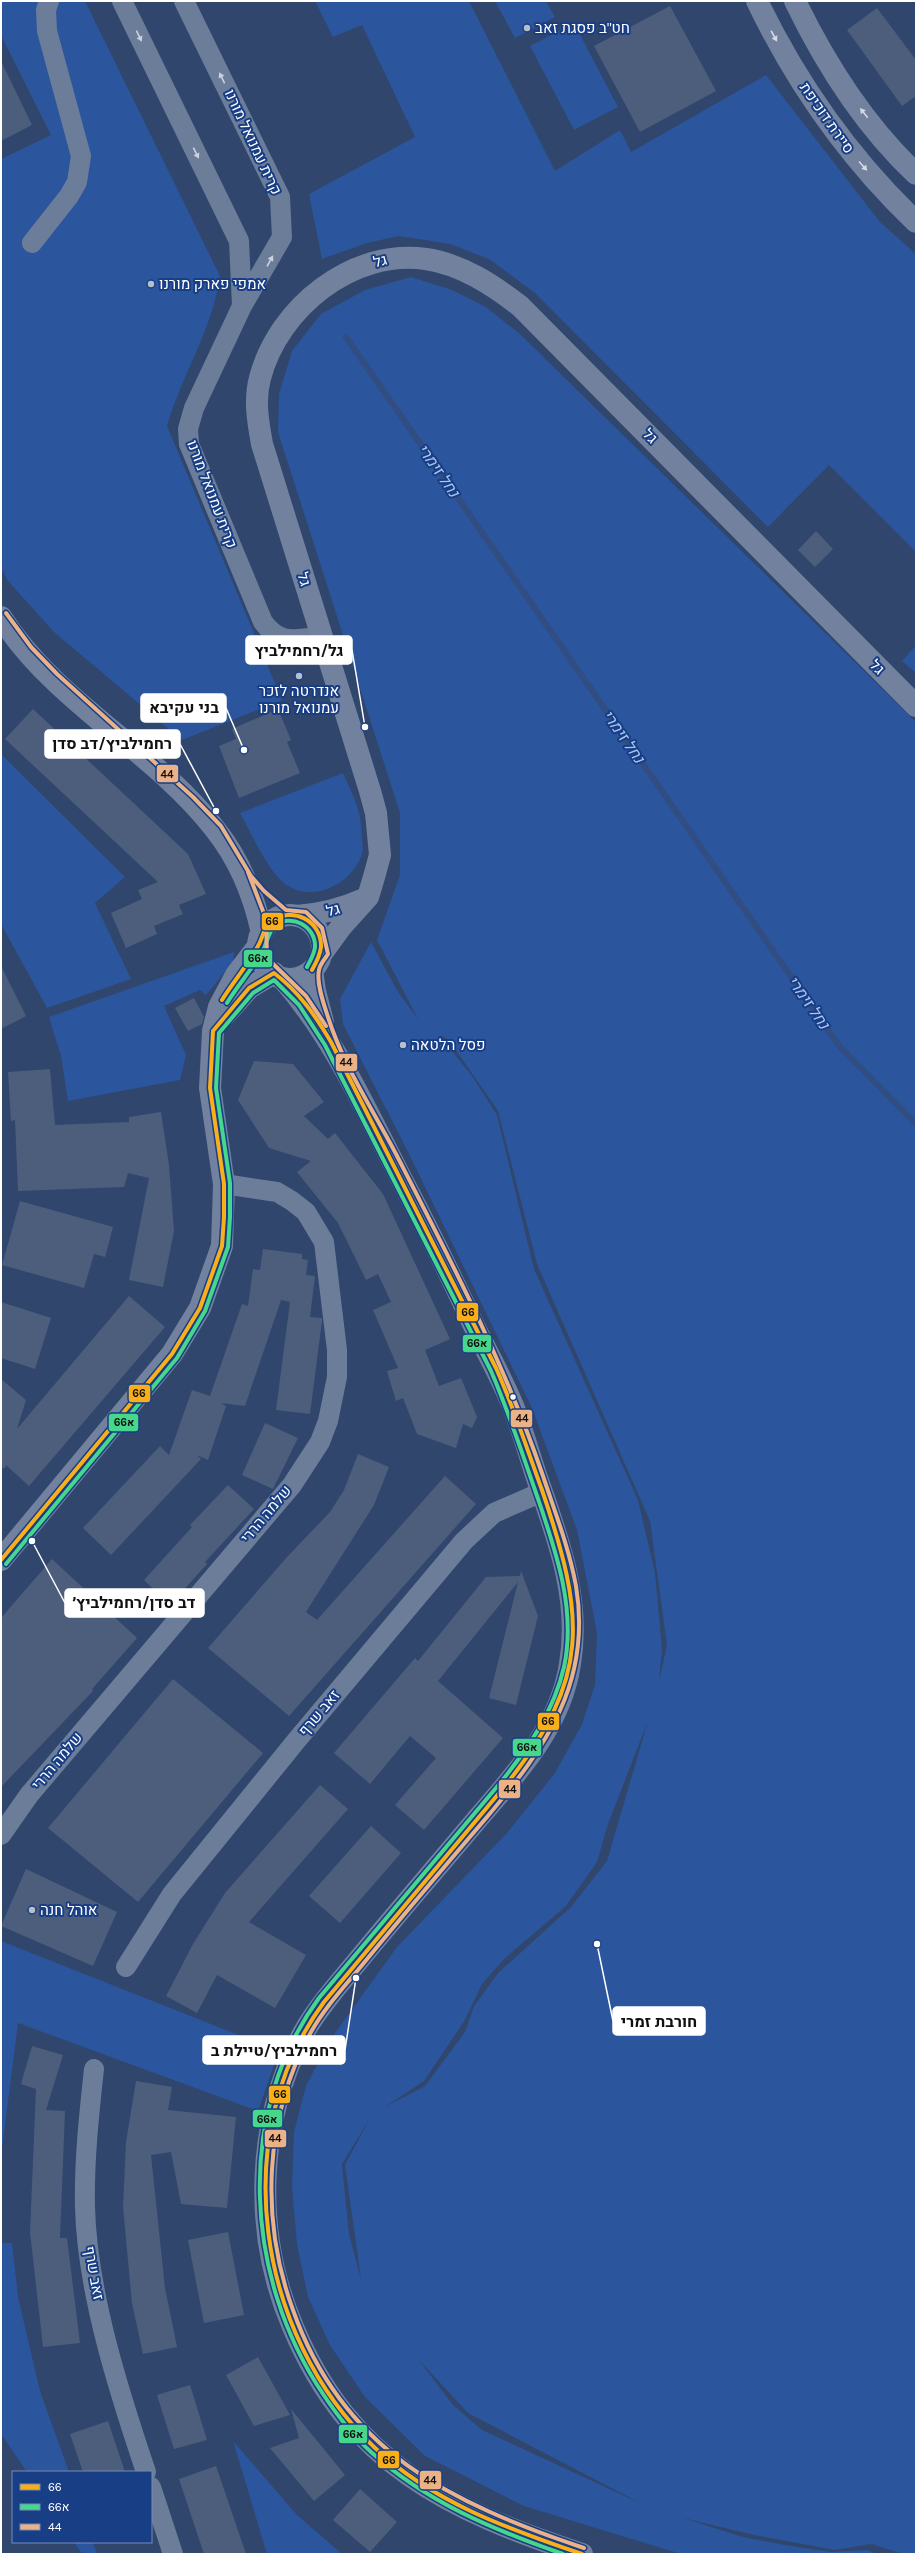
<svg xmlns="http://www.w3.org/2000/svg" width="917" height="2555" font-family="Karla,Heebo,sans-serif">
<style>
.green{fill:#2b559c;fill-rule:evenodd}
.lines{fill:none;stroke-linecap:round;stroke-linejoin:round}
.stream{stroke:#314d81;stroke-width:6}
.building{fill:#4d5e7d}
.street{stroke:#6c7d9a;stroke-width:20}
.secondary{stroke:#72829e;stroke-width:22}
.bus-1-casing{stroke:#183e85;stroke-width:7}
.bus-2-casing{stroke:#183e85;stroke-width:7}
.bus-3-casing{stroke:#183e85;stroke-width:7}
.bus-1{stroke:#f9af1a;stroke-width:4}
.bus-2{stroke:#46d78d;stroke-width:4}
.bus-3{stroke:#ebb288;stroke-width:4}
.oneway{fill:#ccd2dc}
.oneway2{fill:#d5dae2}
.poi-dot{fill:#b7becc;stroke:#183e85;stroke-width:1.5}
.bus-dot{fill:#fff;stroke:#183e85;stroke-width:1.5}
.labels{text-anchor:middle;stroke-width:4;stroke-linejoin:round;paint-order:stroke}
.poi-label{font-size:15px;fill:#fff;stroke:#183e85;text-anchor:start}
.street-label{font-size:15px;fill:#fff;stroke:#183e85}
.water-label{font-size:16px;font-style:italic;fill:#a9c5f4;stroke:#183e85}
.leader{fill:none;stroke:#fff;stroke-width:1.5}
.callout-dot{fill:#fff;stroke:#183e85;stroke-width:1.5}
.callout{fill:#fff;stroke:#fff;stroke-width:1.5}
.callout-label{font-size:16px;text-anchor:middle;font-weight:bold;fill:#111}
.line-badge{stroke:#183e85;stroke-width:1.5}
.pale-badge-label{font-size:11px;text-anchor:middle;font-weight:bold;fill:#111}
</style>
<rect width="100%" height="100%" fill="#30466c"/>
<path class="green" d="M 1,1 L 85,1 L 220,276 C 213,328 182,375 167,426 L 282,700 L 182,740 L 54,632 L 8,581 L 1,568 L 1,159 L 51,135 L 1,35 Z
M 315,1 L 469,1 L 555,171 L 620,130 L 631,152 L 766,75 L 880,222 L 916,254 L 916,552 L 829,465 L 768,527 L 535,293 L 489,259 L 450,244 L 399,236 L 367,243 L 322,259 L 309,194 L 415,137 L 362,25 L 333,37 Z
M 495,1 L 546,1 L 555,17 L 515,38 Z
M 574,23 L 618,107 L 574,130 L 530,46 Z
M 411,277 L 452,290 L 486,307 L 521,335 L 916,722 L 916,2554 L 903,2554 L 871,2544 L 835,2550 L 754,2535 L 683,2518 L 743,2537 L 785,2545 L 831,2552 L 867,2550 L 877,2554 L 681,2554 L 524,2506 L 425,2456 L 365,2397 L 330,2345 L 308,2297 L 297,2244 L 292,2187 L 294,2132 L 306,2086 L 330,2040 L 397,1947 L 507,1833 L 555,1773 L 582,1724 L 595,1685 L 597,1633 L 577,1530 L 532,1408 L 409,1154 L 343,1024 L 340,999 L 371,942 L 398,992 L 418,1019 L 377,940 L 400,875 L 400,813 L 278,432 L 279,394 L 292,351 L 321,314 L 365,290 ZM 439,1035 L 449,1040 L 498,1111 L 537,1264 L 650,1521 L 667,1645 L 659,1681 L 662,1649 L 655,1573 L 638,1500 L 534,1269 L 497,1115 L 472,1076 ZM 648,1721 L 607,1861 L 571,1907 L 499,1972 L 474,2006 L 465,2032 L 425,2086 L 385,2107 L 424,2081 L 465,2020 L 482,1984 L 504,1959 L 566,1906 L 597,1862 L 608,1824 ZM 369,2120 L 345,2165 L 361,2279 L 349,2234 L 342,2164 ZM 418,2359 L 468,2413 L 642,2504 L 482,2430 L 453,2405 Z
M 916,645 L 916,673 L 902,661 Z
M 1,754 L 125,877 L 95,903 L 131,979 L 47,1008 L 1,924 Z
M 343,773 C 354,797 362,812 362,839 C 362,843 364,850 362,854 C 353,882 316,903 288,886 C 268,873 252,834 240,813 Z
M 234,952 L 233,962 L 206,995 L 200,990 L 164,1006 L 186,1055 L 180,1080 L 68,1101 L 61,1056 L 49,1017 Z
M 1,1941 L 279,2051 L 258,2111 L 18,2023 L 1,2157 Z
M 1,2243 L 12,2243 L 18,2297 L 40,2391 L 69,2472 L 27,2472 L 1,2434 Z
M 233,2441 L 297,2515 L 342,2554 L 267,2554 Z
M 74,2542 L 93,2542 L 97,2554 L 82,2554 Z"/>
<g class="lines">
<path class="stream" d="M 346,337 L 840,1047 L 916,1124"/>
</g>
<path class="building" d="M 670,6 L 716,91 L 640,132 L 594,46 Z
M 877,8 L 916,60 L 916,96 L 902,106 L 847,30 Z
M 1,61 L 32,125 L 1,141 Z
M 816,531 L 833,549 L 815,567 L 798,550 Z
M 33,709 L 188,854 L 206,894 L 179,905 L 183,914 L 154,926 L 157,934 L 126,948 L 111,913 L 142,899 L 138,890 L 158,882 L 5,739 Z
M 278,709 L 291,740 L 287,742 L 300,773 L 239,798 L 219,746 L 236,739 L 232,729 Z
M 1,966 L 26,1016 L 1,1029 Z
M 194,998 L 204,1017 L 202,1024 L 188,1031 L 175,1008 Z
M 254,1061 L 293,1064 L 324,1102 L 304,1116 L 328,1139 L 335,1133 L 383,1194 L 450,1339 L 425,1350 L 439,1386 L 461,1378 L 477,1417 L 472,1428 L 463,1424 L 456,1448 L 417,1434 L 403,1398 L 396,1401 L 387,1371 L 398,1368 L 373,1310 L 391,1302 L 378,1274 L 366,1280 L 338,1223 L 297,1172 L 311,1161 L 269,1148 L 238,1100 Z
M 50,1069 L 55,1125 L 129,1122 L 129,1117 L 161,1112 L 169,1165 L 174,1231 L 163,1287 L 129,1280 L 149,1178 L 128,1173 L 124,1187 L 18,1191 L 15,1120 L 11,1121 L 8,1072 Z
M 20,1201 L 113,1227 L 105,1257 L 94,1254 L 84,1288 L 2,1265 Z
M 263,1249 L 302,1254 L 302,1259 L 308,1260 L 306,1275 L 315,1276 L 310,1317 L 322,1318 L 322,1321 L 310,1414 L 276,1410 L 290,1302 L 281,1300 L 245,1406 L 221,1403 L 226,1406 L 208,1460 L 197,1455 L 201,1459 L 111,1555 L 83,1528 L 160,1446 L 169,1455 L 192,1390 L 210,1396 L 242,1304 L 248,1306 L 253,1269 L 260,1270 Z
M 129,1296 L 165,1327 L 29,1486 L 6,1465 L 5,1468 L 1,1468 L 1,1379 L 26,1400 L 17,1429 Z
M 1,1302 L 51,1318 L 35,1369 L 1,1358 Z
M 265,1423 L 298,1438 L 273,1489 L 242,1475 Z
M 358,1454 L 389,1467 L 374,1505 L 306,1612 L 317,1620 L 445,1476 L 476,1504 L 289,1716 L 208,1648 L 287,1557 L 330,1512 L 344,1490 Z
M 228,1485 L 254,1509 L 205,1562 L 207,1564 L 170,1605 L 144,1580 L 192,1527 L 190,1525 Z
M 52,1559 L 137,1638 L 92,1689 L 93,1691 L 1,1787 L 1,1618 Z
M 521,1571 L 538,1616 L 516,1705 L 489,1698 L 518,1582 L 438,1681 L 503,1738 L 424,1830 L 395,1805 L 436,1758 L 410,1736 L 370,1784 L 334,1753 L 415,1658 L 418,1661 L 486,1577 L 520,1576 Z
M 173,1679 L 263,1753 L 138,1902 L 48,1828 Z
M 320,1785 L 348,1809 L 249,1922 L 306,1955 L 275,2008 L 217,1975 L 197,2013 L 166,1996 L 193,1944 L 225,1893 Z
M 371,1826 L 401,1853 L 340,1923 L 309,1896 Z
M 26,1869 L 117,1912 L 93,1966 L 1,1926 Z
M 32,2046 L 63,2055 L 46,2110 L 65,2111 L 60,2238 L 67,2238 L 80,2343 L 43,2347 L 30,2232 L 36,2089 L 21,2084 Z
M 136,2081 L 172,2087 L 168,2110 L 236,2117 L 227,2208 L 181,2204 L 171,2152 L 151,2155 L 165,2288 L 177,2347 L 143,2354 L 132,2303 L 123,2207 L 126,2142 Z
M 228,2232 L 244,2315 L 204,2323 L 188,2240 Z
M 258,2357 L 290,2415 L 254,2426 L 226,2375 Z
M 190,2385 L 207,2440 L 174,2449 L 157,2395 Z
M 291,2409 L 345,2475 L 314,2501 L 270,2448 L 299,2438 Z
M 108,2421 L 125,2472 L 83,2472 L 70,2434 Z
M 216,2466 L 246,2554 L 204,2554 L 179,2479 Z
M 360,2489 L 397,2522 L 370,2552 L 333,2520 Z"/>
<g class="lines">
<path class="street" d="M 122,1 L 239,241 L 242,306
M 184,1 L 280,197 L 282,237 L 242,306 L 194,408 L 188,429 L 189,444 L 263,622 C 281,646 295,639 322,636
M 32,243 L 69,196 L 77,182 L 81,156 L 47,31 L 46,10 L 49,1
M 1,1835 L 29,1795 L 292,1485 L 320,1442 L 328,1421 L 337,1377 L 337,1350 L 324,1242 L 306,1212 L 292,1201 L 277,1192 L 224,1184
M 126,1967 L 172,1894 L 296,1741 L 464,1541 L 494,1513 L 542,1492
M 94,2069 C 89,2115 84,2161 85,2207 C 87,2292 119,2392 146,2472
M 151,2487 L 173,2554"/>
<path class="secondary" d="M 757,1 C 797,84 849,158 916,222
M 795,1 C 825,63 866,127 916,174
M 1,617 C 56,703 154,750 215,829 C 239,859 254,896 262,933
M258 947a32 32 0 1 1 64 0a32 32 0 1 1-64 0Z
M 297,916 C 321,914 342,909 364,899
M 322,953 L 341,927 L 368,897 L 374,877 L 380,855 L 376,813 L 370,791 L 262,444 C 258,422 254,400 260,378 C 278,308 353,248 426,259 C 461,264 493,285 520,306 L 916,706
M 312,970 L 315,991 L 323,1022
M 282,978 C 333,1036 364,1106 399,1174 C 426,1225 451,1276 475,1328 C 488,1354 502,1379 513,1406 C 522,1429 529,1454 537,1478 C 558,1538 581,1599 570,1664 C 561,1725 518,1772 479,1817 C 438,1866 396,1914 356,1963 C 338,1985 318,2007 304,2032 C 256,2123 253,2234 293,2327 C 351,2464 448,2510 582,2554
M 225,1015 L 249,988 L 274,973
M 1,1560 L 172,1354 L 200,1308 L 222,1246 L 224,1184 L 210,1088 L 213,1031 L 219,1007 L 236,975 L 259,945"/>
<defs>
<path id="bus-1" d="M 222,1000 C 233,982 248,965 258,946 C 263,938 263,928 271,922 C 292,905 322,921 321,947 C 320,956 316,963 312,970
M 1,1560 L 172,1354 L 200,1308 L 222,1246 L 224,1217 L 224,1184 L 210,1088 L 213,1031 L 249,988 L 274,973 C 299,992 315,1015 331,1042 L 496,1368 C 514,1408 527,1449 542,1490 C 585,1617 592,1677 505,1786 L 324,2002 C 226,2135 257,2336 374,2447 C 432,2502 508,2529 582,2554"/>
<path id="bus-2" d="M 227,1003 C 238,985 253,968 263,950 C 267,943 268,933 274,927 C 290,912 316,926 315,947 C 314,955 310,961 307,967
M 6,1564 L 177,1358 L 205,1311 L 228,1247 L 230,1217 L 230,1183 L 216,1088 L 219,1033 L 253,993 L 274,980 L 299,1005 L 325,1045 L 491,1371 C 508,1410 521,1450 535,1490 C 554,1546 577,1607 564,1667 C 554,1711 529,1747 501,1782 L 319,1998 C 234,2114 245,2278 323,2394 C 337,2415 352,2435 371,2452 C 426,2502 494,2530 563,2554"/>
<path id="bus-3" d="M 6,613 L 31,647 L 57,674 L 193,797 L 221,826 L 251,876 L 264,891 L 286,910 L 306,912 L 322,928 L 328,954 C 325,959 320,964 319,970 C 316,983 324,1005 328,1017 C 343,1065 373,1110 396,1154 C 450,1259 505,1364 543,1476 C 555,1512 569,1548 576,1586 C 592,1682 546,1747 487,1817 C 445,1866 404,1914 363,1964 C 345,1986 325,2007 311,2032 C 264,2117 260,2220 293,2310 C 343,2452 451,2503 584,2548
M 248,872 L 266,919 L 267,958 L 306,996 L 326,1026"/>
</defs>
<use href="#bus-1" class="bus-1-casing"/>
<use href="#bus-2" class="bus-2-casing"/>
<use href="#bus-3" class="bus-3-casing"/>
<use href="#bus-1" class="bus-1"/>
<use href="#bus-2" class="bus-2"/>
<use href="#bus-3" class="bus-3"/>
</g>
<defs><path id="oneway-solid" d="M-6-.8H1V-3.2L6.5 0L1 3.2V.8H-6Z"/></defs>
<g class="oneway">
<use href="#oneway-solid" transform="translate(139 36) rotate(64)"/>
<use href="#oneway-solid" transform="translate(222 78) rotate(-116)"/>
<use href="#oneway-solid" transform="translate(196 153) rotate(64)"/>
<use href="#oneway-solid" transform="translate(270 261) rotate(-61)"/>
</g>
<g class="oneway2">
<use href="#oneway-solid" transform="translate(774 36) rotate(61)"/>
<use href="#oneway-solid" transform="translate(864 113) rotate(-128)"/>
<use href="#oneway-solid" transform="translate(863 166) rotate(48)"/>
</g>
<g class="poi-dot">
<circle cx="527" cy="28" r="4"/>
<circle cx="151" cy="284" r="4"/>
<circle cx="299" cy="676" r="4"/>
<circle cx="403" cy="1045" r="4"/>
<circle cx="32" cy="1910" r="4"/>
</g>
<circle class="bus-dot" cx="513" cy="1397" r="3.5"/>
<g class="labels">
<g class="poi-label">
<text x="535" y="33">חט"ב פסגת זאב</text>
<text x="159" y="289">אמפי פארק מורנו</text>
<text x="299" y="696" text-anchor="middle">אנדרטה לזכר<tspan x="299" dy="17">עמנואל מורנו</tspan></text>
<text x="411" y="1050">פסל הלטאה</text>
<text x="40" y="1915">אוהל חנה</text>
</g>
<g class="street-label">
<text transform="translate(827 118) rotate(55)" y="5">סיירת דוכיפת</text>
<text transform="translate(253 142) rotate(65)" y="5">קרית עמנואל מורנו</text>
<text transform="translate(380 261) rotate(-14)" y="5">גל</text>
<text transform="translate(650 436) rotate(45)" y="5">גל</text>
<text transform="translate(212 494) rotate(69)" y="5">קרית עמנואל מורנו</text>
<text transform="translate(304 579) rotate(73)" y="5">גל</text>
<text transform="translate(877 667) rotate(45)" y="5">גל</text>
<text transform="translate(333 910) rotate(-15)" y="5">גל</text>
<text transform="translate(266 1514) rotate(-50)" y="5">שלמה הררי</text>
<text transform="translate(319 1713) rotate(-50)" y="5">זאב שרף</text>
<text transform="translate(57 1761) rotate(-50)" y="5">שלמה הררי</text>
<text transform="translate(94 2273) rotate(80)" y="5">זאב שרף</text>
</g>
<g class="water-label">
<text transform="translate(439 470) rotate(55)" y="6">נחל זימרי</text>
<text transform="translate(624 736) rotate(55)" y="6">נחל זימרי</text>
<text transform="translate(809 1002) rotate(55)" y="6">נחל זימרי</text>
</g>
</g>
<path class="leader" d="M365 727L352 650M244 750L226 708M216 811L180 744M32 1541L65 1603M597 1944L613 2021M356 1978L345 2050"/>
<g class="callout-dot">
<circle cx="365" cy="727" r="4"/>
<circle cx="244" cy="750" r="4"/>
<circle cx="216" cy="811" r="4"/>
<circle cx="32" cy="1541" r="4"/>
<circle cx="597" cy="1944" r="4"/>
<circle cx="356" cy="1978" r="4"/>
</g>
<g class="callout">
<rect x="246" y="636" width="106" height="28" rx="4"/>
<rect x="141" y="694" width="85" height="28" rx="4"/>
<rect x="45" y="730" width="135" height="28" rx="4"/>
<rect x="65" y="1589" width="139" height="28" rx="4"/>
<rect x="613" y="2007" width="92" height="28" rx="4"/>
<rect x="203" y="2036" width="142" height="28" rx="4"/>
</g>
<g class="callout-label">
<text x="299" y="656">גל/רחמילביץ</text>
<text x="184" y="713">בני עקיבא</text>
<text x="112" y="749">רחמילביץ/דב סדן</text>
<text x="134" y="1608">דב סדן/רחמילביץ׳</text>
<text x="659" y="2027">חורבת זמרי</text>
<text x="274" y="2056">רחמילביץ/טיילת ב</text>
</g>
<g class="line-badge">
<rect x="156" y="764" width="23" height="19" rx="4" fill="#ebb288"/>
<rect x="261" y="912" width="23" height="19" rx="4" fill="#f9af1a"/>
<rect x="243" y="949" width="30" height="19" rx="4" fill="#46d78d"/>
<rect x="335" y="1053" width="23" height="19" rx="4" fill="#ebb288"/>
<rect x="456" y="1302" width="23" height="20" rx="4" fill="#f9af1a"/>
<rect x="462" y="1334" width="30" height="19" rx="4" fill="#46d78d"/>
<rect x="128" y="1384" width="23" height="19" rx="4" fill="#f9af1a"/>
<rect x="510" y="1409" width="23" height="19" rx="4" fill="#ebb288"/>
<rect x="108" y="1413" width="31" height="19" rx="4" fill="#46d78d"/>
<rect x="537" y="1712" width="23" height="19" rx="4" fill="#f9af1a"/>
<rect x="512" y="1738" width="30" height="19" rx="4" fill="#46d78d"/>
<rect x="498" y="1779" width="23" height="20" rx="4" fill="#ebb288"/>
<rect x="268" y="2085" width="23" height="19" rx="4" fill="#f9af1a"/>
<rect x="252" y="2109" width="31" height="19" rx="4" fill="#46d78d"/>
<rect x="264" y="2129" width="23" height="19" rx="4" fill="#ebb288"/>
<rect x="338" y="2424" width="30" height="20" rx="4" fill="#46d78d"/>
<rect x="377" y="2450" width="23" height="19" rx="4" fill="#f9af1a"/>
<rect x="419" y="2470" width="23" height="20" rx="4" fill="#ebb288"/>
</g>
<g class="pale-badge-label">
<text x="167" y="778">44</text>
<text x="272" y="925">66</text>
<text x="258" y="962">66א</text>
<text x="346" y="1066">44</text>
<text x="468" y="1316">66</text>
<text x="477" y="1347">66א</text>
<text x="139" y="1397">66</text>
<text x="522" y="1422">44</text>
<text x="124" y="1426">66א</text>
<text x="548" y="1725">66</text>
<text x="527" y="1751">66א</text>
<text x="510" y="1793">44</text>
<text x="280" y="2098">66</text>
<text x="267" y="2123">66א</text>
<text x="275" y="2142">44</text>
<text x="353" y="2438">66א</text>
<text x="389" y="2464">66</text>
<text x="430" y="2484">44</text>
</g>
<rect width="917" height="2555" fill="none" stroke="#ffffff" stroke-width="4"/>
<rect x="12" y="2471" width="140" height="72" fill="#183e85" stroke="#748bb6"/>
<rect x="20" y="2484" width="20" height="6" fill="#f9af1a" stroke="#748bb6"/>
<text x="48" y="2491" font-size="12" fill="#ffffff">66</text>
<rect x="20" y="2504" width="20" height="6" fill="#46d78d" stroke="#748bb6"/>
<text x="48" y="2511" font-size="12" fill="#ffffff">66א</text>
<rect x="20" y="2524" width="20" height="6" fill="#ebb288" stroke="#748bb6"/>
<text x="48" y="2531" font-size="12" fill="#ffffff">44</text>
</svg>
